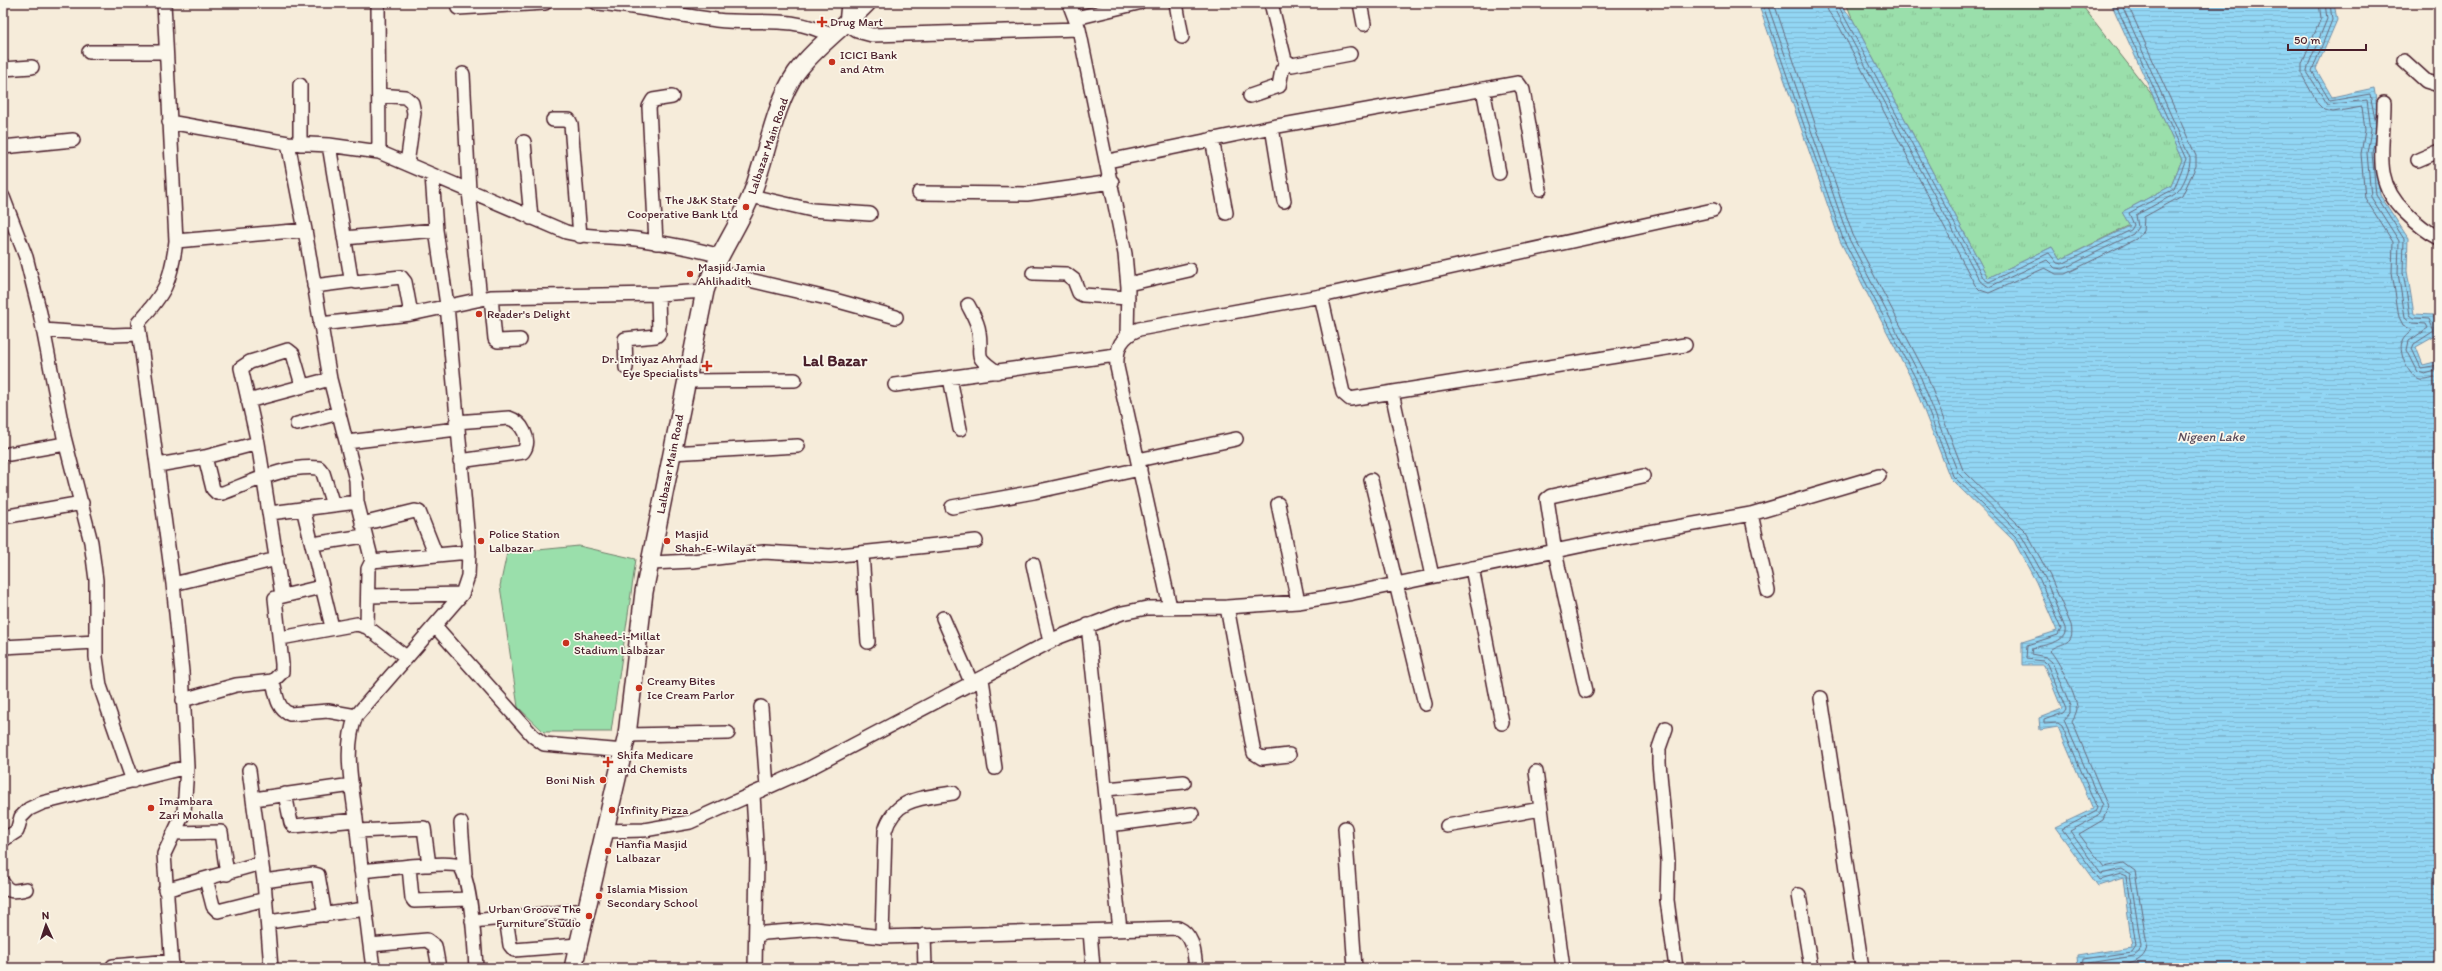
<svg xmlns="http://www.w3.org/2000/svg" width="2442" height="971" font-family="Itim,sans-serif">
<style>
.grass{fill:url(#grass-tufts);stroke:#727f6b}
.pitch{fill:#9adfab;stroke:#727f6b}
.water{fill:url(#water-rules);stroke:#758da4}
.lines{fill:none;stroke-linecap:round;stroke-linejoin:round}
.shore{stroke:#67687b;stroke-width:1}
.minor-casing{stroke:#4a1f2b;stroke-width:16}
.major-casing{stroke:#4a1f2b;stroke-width:20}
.minor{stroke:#fbf7ec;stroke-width:13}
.major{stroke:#fbf7ec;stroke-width:17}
.poi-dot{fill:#c8321e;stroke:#fbf7ec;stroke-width:1.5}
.labels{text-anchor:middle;stroke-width:3.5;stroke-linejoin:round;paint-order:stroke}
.poi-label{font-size:12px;fill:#4a1f2b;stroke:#fbf7ec;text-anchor:start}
.street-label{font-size:12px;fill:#4a1f2b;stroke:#fbf7ec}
.water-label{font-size:13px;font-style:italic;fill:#5c4d5d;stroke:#fbf7ec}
.district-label{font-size:16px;font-weight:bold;fill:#4a1f2b;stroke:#fbf7ec}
</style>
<defs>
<pattern id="grass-tufts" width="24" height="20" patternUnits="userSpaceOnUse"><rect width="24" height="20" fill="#9adfab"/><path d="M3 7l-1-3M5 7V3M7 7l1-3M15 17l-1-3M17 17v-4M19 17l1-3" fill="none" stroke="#86bf93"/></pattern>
<pattern id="water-rules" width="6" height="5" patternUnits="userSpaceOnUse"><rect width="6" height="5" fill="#92d6f4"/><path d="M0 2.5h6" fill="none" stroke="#7fb7d1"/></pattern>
</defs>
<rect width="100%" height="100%" fill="#f6ecda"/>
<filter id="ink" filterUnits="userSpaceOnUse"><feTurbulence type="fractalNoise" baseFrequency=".025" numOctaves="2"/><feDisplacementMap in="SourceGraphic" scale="8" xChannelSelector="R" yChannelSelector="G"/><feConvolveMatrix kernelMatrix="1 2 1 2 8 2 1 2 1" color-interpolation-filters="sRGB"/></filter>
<g filter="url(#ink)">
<path class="grass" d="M 1846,3 L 2080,3 L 2153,96 L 2182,160 L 2171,186 L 2122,212 L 2130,225 L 2060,260 L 2052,247 L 1988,278 L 1853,20 Z"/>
<path class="pitch" d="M 579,546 L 636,559 L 611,732 L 544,732 L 518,707 L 500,586 L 507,553 Z"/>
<path class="water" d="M 1758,3 L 1840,3 L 1853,20 L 1988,278 L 2052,247 L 2060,260 L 2130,226 L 2122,212 L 2171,186 L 2182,160 L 2111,3 L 2334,3 L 2337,20 L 2316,69 L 2332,97 L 2374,88 L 2381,130 L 2376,153 L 2380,195 L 2408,238 L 2407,271 L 2414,314 L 2433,315 L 2439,334 L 2416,347 L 2423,365 L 2439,361 L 2439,968 L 2078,968 L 2077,956 L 2132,947 L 2123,878 L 2098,886 L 2055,827 L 2093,809 L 2058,727 L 2040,730 L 2039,718 L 2062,709 L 2044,665 L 2022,665 L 2022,642 L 2057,631 L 2036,582 L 2014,541 L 1950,478 L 1913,382 L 1840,241 Z"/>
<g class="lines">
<path class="shore" d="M 1762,3 L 1843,239 L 1917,381 L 1953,476 L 2017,538 L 2040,580 L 2061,629 L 2058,635 L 2027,645 L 2026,659 L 2044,661 L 2047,664 L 2066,709 L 2063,713 L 2044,720 L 2044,724 L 2058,723 L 2062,726 L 2097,808 L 2095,812 L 2062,829 L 2100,880 L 2121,874 L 2126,876 L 2136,946 L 2132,952 L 2083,959 L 2082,968
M 1767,3 L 1848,237 L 1921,378 L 1958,473 L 2021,535 L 2045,578 L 2065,628 C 2068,643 2043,645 2032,648 L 2031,654 L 2046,657 L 2052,662 L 2070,706 L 2070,713 L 2064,720 L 2102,806 L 2098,816 L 2070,831 L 2101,874 L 2122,869 L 2130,874 L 2141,946 L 2139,952 L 2134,956 L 2089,963 L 2087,968
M 1774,3 L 1853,235 L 1927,376 L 1963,470 L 2026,532 L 2050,576 L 2071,625 C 2076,647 2058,642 2050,651 C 2058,659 2077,697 2077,709 C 2076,714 2074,717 2072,721 L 2108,807 L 2103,820 L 2079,834 L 2104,867 L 2124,863 L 2135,871 L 2147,945 C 2146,968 2112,966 2096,968
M 1826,3 L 1828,11 L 1840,28 L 1975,285 L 1980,290 L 1989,293 L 2045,268 L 2056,274 L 2065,274 L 2136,239 L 2143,231 L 2144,217 L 2182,196 L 2196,166 L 2196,156 L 2127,3
M 1832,3 L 1980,281 L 1989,287 L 2047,260 L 2055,268 L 2063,269 L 2133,234 L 2138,227 L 2136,215 L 2175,194 C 2183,188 2191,167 2190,158 L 2121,3
M 1837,3 L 1984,279 L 1989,282 L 2049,253 L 2057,263 L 2062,264 L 2131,230 L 2134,225 L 2129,213 L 2174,189 L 2186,159 L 2115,3
M 2319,3 L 2321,18 L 2302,64 L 2302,75 L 2318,104 L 2324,110 L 2333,112 L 2362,107 L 2365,130 L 2361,154 L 2365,198 L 2393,242 L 2392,273 L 2399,317 L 2403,325 L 2412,330 C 2409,334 2404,336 2402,342 C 2398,353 2409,377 2420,380 C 2426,381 2433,378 2439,377
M 2325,3 L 2327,19 L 2308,66 L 2307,72 L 2328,105 L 2367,100 L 2371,130 L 2367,153 L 2371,197 L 2399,241 L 2398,273 L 2405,317 L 2412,323 L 2426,324 L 2428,328 L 2409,341 L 2407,350 L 2418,372 L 2425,374 L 2439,370
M 2330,3 L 2332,20 L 2312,71 L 2330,101 L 2370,94 L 2376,124
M 2375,138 L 2372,153 L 2376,195 L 2404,239 L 2403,272 L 2410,315 L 2414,318 L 2429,319 L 2434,331 L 2414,344 L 2412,349 L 2421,368 L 2439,365"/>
<defs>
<path id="minor" d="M 164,3 L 176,241 C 171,282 165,293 138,323 L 173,584 L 182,672 L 187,767 L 184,812 L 164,854 L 172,968
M 378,3 L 379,152
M 597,3 C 637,6 676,15 716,20 C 760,25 789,14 832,36
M 848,3 L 846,24 L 857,31 L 872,35 L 1079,29
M 1069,3 L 1079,29 L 1125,254 L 1128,287 L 1127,334
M 1176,3 L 1182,37
M 1271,3 L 1285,60 L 1292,65 L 1350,54
M 1360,3 L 1364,24
M 458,8 L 545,3
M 1076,18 L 1138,3
M 89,52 L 166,52
M 2404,61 L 2426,81 L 2439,85
M 3,69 L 32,67
M 463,74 L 469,191 L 480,299
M 1483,89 L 1499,173
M 379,95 L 405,97 L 412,103 L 414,113 L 407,164
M 1250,96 L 1279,86 L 1282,70 L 1287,63
M 2384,103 C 2384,146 2371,180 2405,212 C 2416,223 2425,231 2439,238
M 553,120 L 569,120 L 571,124 L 580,236
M 169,122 L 288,143 L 329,145 L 379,152 L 566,232 C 589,238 612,236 636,239 C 664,243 693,248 720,256
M 1272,127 L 1284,201
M 1212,139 L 1226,213
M 524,142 L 531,218
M 288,143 L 305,230 L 330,379 L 356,480 L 357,502 L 372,561
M 300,144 L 300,85
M 329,145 L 351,278 L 356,282 L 401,277 L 405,282 L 411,314
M 3,147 L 73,140
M 2418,160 L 2439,151
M 1108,161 L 1272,127 L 1518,83 L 1523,90 L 1540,189
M 919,193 L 1027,194 L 1112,182
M 751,196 L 812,210 L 870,214
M 3,197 L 26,257 L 40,313 L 64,437 L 91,542 L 96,580 L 96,657 L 100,686 L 133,781
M 344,238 L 436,230
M 176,241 L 305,230
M 656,243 L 649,107 L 653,100 L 672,97
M 711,271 L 831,299 L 896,317
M 1033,273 L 1066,274 L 1074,280 L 1079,293 L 1083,295 L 1128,298
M 1128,284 L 1189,270
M 314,286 L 353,281
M 1321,296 L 1343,393 L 1350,399 L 1685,345
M 491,297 L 495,339 L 498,341 L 520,340
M 968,305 C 972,313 978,322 979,332 C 983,357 971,354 997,372
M 320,324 L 411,314 L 491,297 L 658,294 L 705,291
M 43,330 L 113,335 L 139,334
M 626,368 L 625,339 L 656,336 L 659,333 L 658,294
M 950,378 L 960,429
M 687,381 L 795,380
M 895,385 L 1116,355
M 1392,393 L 1432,576
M 248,401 L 330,379
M 456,422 L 509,418 C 522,422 532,440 523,452 L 460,461
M 297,424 L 339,413
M 347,442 L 457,429
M 671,453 L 798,446
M 9,454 L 65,444
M 205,457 L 213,489 L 217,493 L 223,493 C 252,482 287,464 319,468 L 323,473 L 333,505
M 1138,460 L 1236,439
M 158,465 L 205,457 L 258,443
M 1371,480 L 1425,704
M 1278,504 L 1298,602
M 952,507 L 1034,492 L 1140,469
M 303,508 L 332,627
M 270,513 L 357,502
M 1751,514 L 1768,591
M 3,517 L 82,503
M 362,524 L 415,511 L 419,512 L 436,555
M 313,544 L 364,536
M 862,553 L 868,642
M 651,563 L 693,561 L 764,552 L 830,556 L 976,541
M 1033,564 L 1050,642
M 1472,568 L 1502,723
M 173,584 L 277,559
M 282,595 L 258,443 L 241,368 L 250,362 L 288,350 L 293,354 L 302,385
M 369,596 L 462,594
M 1170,607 L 1117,367 C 1116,347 1121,337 1139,329 L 1321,296 L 1713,210
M 1227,607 L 1254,753 L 1262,758 L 1289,755
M 943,618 L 972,684
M 1088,625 L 1120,930
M 435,626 L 533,736 L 544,744 L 624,751
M 367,627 L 368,569 L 372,561 L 469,552
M 281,638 L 357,624 L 367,627 L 406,657
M 3,647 L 96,642
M 982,679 L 995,768
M 273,681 C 276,693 277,710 290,714 L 328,711 L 356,716
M 1586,691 L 1555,552 L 1547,499 L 1551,496 L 1643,476
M 1821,698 L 1862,968
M 183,700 L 236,685 L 273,681 L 282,672 L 282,664 L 275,598 L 321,587
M 761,707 L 767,787
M 1666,728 L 1659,748 L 1659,763 L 1668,861 L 1667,900 L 1676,968
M 627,735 L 728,733
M 249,770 L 264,881 L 271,968
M 1536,772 L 1563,968
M 1106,789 L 1184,782
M 285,794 L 291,823 L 294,826 L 356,820
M 753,795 L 757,860 L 755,968
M 254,799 L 352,785
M 461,823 L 465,874
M 1109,825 L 1192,814
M 1447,826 L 1541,809
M 1345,828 L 1355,968
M 357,831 L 424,828 L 429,865
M 605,831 L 644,830 L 690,822 L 806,770 L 1059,637 L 1122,613 L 1147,608 L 1227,607 L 1298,602 L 1353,593 L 1627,536 L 1751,514 L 1879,476
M 174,833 L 221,832 L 227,874
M 3,840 L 17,831 L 21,817 L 29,809 L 42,803 L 187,767
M 409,867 L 412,898 L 414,901 L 469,899
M 361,871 C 377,870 449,860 459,866 C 471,875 475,950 476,968
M 206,879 L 213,906 L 218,911 L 266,899
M 264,881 L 314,874 L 318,875 L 325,915
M 3,883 C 8,894 16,891 26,889
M 165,890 L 261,863
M 1799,895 L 1811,968
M 506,918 L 510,945 L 514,950 L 578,945
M 472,921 L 586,910
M 268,922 L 365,909
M 1090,931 L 1093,968
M 924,935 L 925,968
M 756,936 L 765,933 L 815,929 L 882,937 L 1178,928 C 1194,935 1194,953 1196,968
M 882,937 L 885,831 C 895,797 923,798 953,793
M 370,945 L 427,940 L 435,946 L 439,968
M 113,966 L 171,961
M 373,968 C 366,918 361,869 356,819 C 352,785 343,748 356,716 L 462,594 L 468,576 L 469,552 L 447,305 L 436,230 L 432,175"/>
<path id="major" d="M 573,968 L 627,735 L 644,592 L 705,291 C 716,257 738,228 751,196 C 766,159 774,105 796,73 C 814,48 845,26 867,3"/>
</defs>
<use href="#minor" class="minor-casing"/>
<use href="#major" class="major-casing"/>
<use href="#minor" class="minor"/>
<use href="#major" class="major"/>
</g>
</g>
<g class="poi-dot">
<path d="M820 16h4v4h4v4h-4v4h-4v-4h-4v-4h4z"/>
<circle cx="832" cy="62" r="4"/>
<circle cx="746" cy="207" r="4"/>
<circle cx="690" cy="274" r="4"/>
<circle cx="479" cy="314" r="4"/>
<path d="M705 360h4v4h4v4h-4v4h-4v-4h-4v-4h4z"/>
<circle cx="481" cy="541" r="4"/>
<circle cx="667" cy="541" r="4"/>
<circle cx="566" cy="643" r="4"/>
<circle cx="639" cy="688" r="4"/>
<path d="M606 756h4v4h4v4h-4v4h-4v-4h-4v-4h4z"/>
<circle cx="603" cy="780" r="4"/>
<circle cx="151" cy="808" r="4"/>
<circle cx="612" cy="810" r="4"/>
<circle cx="608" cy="851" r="4"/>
<circle cx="599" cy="896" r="4"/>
<circle cx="589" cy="916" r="4"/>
</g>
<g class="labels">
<g class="poi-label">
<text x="830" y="26">Drug Mart</text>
<text x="840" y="59">ICICI Bank<tspan x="840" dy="14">and Atm</tspan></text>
<text x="738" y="204" text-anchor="end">The J&amp;K State<tspan x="738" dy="14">Cooperative Bank Ltd</tspan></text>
<text x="698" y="271">Masjid Jamia<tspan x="698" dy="14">Ahlihadith</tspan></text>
<text x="487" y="318">Reader's Delight</text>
<text x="698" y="363" text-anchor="end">Dr. Imtiyaz Ahmad<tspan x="698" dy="14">Eye Specialists</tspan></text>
<text x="489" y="538">Police Station<tspan x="489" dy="14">Lalbazar</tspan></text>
<text x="675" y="538">Masjid<tspan x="675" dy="14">Shah-E-Wilayat</tspan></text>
<text x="574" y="640">Shaheed-i-Millat<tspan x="574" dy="14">Stadium Lalbazar</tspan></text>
<text x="647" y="685">Creamy Bites<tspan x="647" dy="14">Ice Cream Parlor</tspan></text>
<text x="617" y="759">Shifa Medicare<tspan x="617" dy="14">and Chemists</tspan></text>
<text x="595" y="784" text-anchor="end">Boni Nish</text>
<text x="159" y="805">Imambara<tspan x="159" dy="14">Zari Mohalla</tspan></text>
<text x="620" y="814">Infinity Pizza</text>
<text x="616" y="848">Hanfia Masjid<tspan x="616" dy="14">Lalbazar</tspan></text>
<text x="607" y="893">Islamia Mission<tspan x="607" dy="14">Secondary School</tspan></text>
<text x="581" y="913" text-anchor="end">Urban Groove The<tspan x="581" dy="14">Furniture Studio</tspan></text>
</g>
<g class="street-label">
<text transform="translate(768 146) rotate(-71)" y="4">Lalbazar Main Road</text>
<text transform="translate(670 464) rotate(-79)" y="4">Lalbazar Main Road</text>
</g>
<g class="water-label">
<text x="2211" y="441">Nigeen Lake</text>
</g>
<g class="district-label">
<text x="835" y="366">Lal Bazar</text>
</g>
</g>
<rect width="2442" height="971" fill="none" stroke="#fbf7ec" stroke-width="16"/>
<rect x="8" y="8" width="2426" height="955" fill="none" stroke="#4a1f2b" stroke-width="1.5" filter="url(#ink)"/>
<g transform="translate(46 925) rotate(357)" stroke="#fbf7ec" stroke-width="3" paint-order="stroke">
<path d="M0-3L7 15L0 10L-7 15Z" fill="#4a1f2b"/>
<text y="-6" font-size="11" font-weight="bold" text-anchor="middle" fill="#4a1f2b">N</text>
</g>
<path d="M2288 44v6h78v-6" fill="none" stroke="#4a1f2b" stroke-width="2"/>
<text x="2294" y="44" font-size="12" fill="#4a1f2b" stroke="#fbf7ec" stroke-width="3" paint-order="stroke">50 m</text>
</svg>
